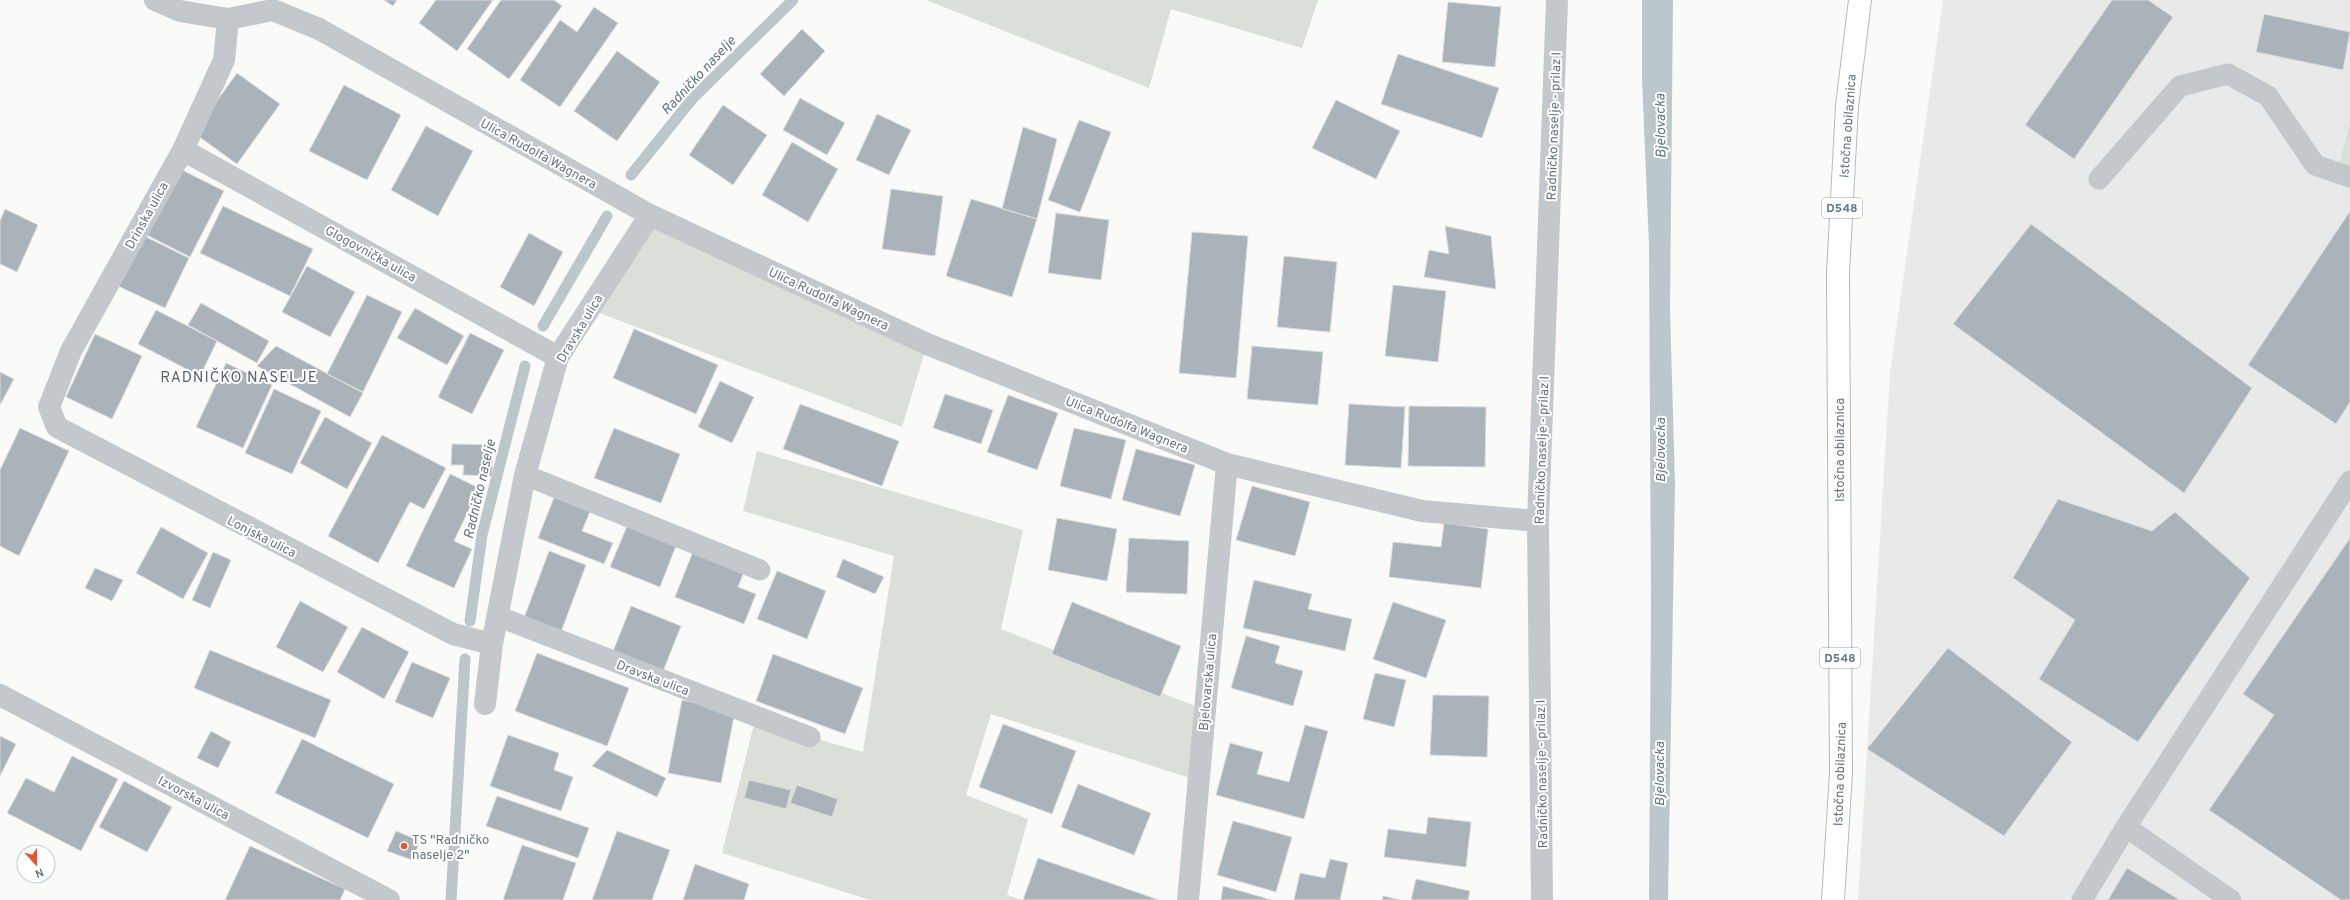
<svg xmlns="http://www.w3.org/2000/svg" width="2350" height="900" font-family="Overpass,sans-serif">
<style>
.built{fill:#e8e9e9}
.green{fill:#dadfd7}
.water{fill:#bbc7cb}
.lines{fill:none;stroke-linecap:round;stroke-linejoin:round}
.stream{stroke:#bbc7cb;stroke-width:11}
.building{fill:#aab3b9;stroke:#dcdcda}
.primary-casing{stroke:#b5babe;stroke-width:24}
.service{stroke:#c3c8cc;stroke-width:21}
.minor{stroke:#c3c8cc;stroke-width:22}
.primary{stroke:#fff;stroke-width:22}
.poi-dot{fill:#e4572e;stroke:#fff;stroke-width:1.5}
.labels{text-anchor:middle;stroke-width:4;stroke-linejoin:round;paint-order:stroke}
.shield{fill:#fff;stroke:#939fa8;stroke-width:1}
.shield-label{font-size:12px;font-weight:bold;fill:#657683}
.street-label{font-size:13px;fill:#657683;stroke:#fff}
.poi-label{font-size:13px;fill:#657683;stroke:#fff;text-anchor:start}
.water-label{font-size:14px;font-style:italic;fill:#60757c;stroke:#fff}
.quarter-label{font-size:15px;letter-spacing:1px;fill:#57646e;stroke:#fff}
</style>
<rect width="100%" height="100%" fill="#fafaf8"/>
<path class="built" d="M 1943,0 L 2350,0 L 2350,121 L 2337,173 L 2350,177 L 2350,900 L 1858,900 L 1890,372 Z"/>
<path class="green" d="M 926,0 L 1318,0 L 1302,48 L 1171,9 L 1149,88 Z
M 2350,121 L 2350,177 L 2337,173 Z
M 650,215 L 927,344 L 902,427 L 589,309 Z
M 757,451 L 1023,530 L 1001,629 L 1205,710 L 1199,781 L 991,714 L 966,795 L 1028,819 L 1007,895 L 1022,900 L 870,900 L 722,853 L 756,716 L 810,737 L 863,752 L 894,556 L 743,511 Z"/>
<path class="water" d="M 1642,0 L 1673,0 L 1670,309 L 1675,485 L 1668,900 L 1649,900 L 1651,603 L 1649,246 L 1642,78 Z"/>
<g class="lines">
<path class="stream" d="M 631,175 L 693,98 L 793,0
M 543,326 L 607,216
M 470,621 L 482,535 L 525,366
M 451,900 L 465,659"/>
</g>
<path class="building" d="M 384,0 L 397,0 L 393,6 Z
M 436,0 L 493,0 L 457,51 L 419,23 Z
M 501,0 L 554,0 L 562,6 L 509,79 L 467,49 Z
M 2112,0 L 2148,0 L 2173,17 L 2074,159 L 2025,125 Z
M 1448,2 L 1501,7 L 1495,67 L 1442,62 Z
M 594,7 L 618,23 L 560,107 L 520,80 L 560,20 L 577,32 Z
M 2264,14 L 2350,32 L 2343,70 L 2256,52 Z
M 802,29 L 825,51 L 784,96 L 760,74 Z
M 617,51 L 660,82 L 617,141 L 574,111 Z
M 1398,54 L 1499,88 L 1482,138 L 1381,104 Z
M 237,73 L 280,104 L 237,164 L 194,133 Z
M 344,85 L 401,115 L 367,180 L 309,151 Z
M 800,98 L 845,123 L 827,155 L 783,130 Z
M 1336,100 L 1400,131 L 1376,179 L 1312,148 Z
M 723,105 L 767,135 L 733,185 L 689,155 Z
M 877,114 L 911,130 L 889,175 L 856,160 Z
M 1079,120 L 1111,132 L 1080,212 L 1048,200 Z
M 426,126 L 473,151 L 438,216 L 391,190 Z
M 1023,127 L 1057,139 L 1037,219 L 1002,209 Z
M 792,142 L 838,169 L 808,222 L 762,195 Z
M 176,167 L 224,191 L 190,257 L 143,233 Z
M 891,189 L 943,196 L 935,256 L 882,249 Z
M 971,199 L 1037,219 L 1012,297 L 946,276 Z
M 223,206 L 313,249 L 290,296 L 200,253 Z
M 5,209 L 38,225 L 17,272 L 0,264 L 0,221 Z
M 2350,211 L 2350,402 L 2336,424 L 2248,365 Z
M 1056,213 L 1109,220 L 1101,280 L 1048,273 Z
M 2031,224 L 2252,388 L 2184,493 L 1953,324 Z
M 1445,226 L 1491,236 L 1496,289 L 1424,277 L 1429,250 L 1449,254 Z
M 1192,232 L 1248,236 L 1236,378 L 1179,373 Z
M 529,233 L 563,252 L 534,306 L 500,287 Z
M 142,235 L 189,258 L 165,308 L 118,286 Z
M 1284,256 L 1337,262 L 1330,332 L 1277,327 Z
M 307,266 L 355,292 L 330,337 L 282,312 Z
M 1393,285 L 1446,291 L 1438,362 L 1385,356 Z
M 367,295 L 402,312 L 363,392 L 327,374 Z
M 201,303 L 269,341 L 257,363 L 188,325 Z
M 415,308 L 464,336 L 447,365 L 397,338 Z
M 156,310 L 217,341 L 200,376 L 138,344 Z
M 634,329 L 718,365 L 696,414 L 613,378 Z
M 470,333 L 504,350 L 472,414 L 438,397 Z
M 95,334 L 142,356 L 112,419 L 66,397 Z
M 276,346 L 363,393 L 350,417 L 257,366 Z
M 1252,346 L 1323,352 L 1318,405 L 1247,399 Z
M 226,363 L 272,385 L 243,448 L 196,427 Z
M 0,372 L 14,379 L 0,405 Z
M 720,381 L 754,397 L 732,443 L 698,427 Z
M 274,389 L 321,411 L 292,474 L 245,453 Z
M 945,394 L 993,410 L 981,444 L 933,428 Z
M 1008,395 L 1058,413 L 1037,470 L 987,452 Z
M 800,404 L 899,441 L 882,486 L 783,449 Z
M 1349,404 L 1405,407 L 1401,468 L 1345,465 Z
M 1409,406 L 1486,407 L 1485,467 L 1408,466 Z
M 325,417 L 372,443 L 347,489 L 300,463 Z
M 20,428 L 69,451 L 19,556 L 0,546 L 0,470 Z
M 614,428 L 680,454 L 661,503 L 594,478 Z
M 1074,428 L 1126,440 L 1111,499 L 1060,486 Z
M 382,435 L 446,468 L 424,509 L 410,502 L 378,563 L 328,536 Z
M 452,444 L 493,445 L 492,476 L 463,475 L 464,465 L 451,465 Z
M 1136,449 L 1195,465 L 1180,516 L 1122,500 Z
M 450,474 L 479,488 L 454,541 L 472,549 L 454,588 L 406,566 Z
M 1252,486 L 1310,502 L 1295,556 L 1236,540 Z
M 557,490 L 593,504 L 582,531 L 613,543 L 604,564 L 538,538 Z
M 2058,499 L 2152,531 L 2175,512 L 2250,578 L 2138,742 L 2039,679 L 2075,620 L 2013,578 Z
M 1057,518 L 1117,529 L 1107,581 L 1048,570 Z
M 630,519 L 679,538 L 660,587 L 610,567 Z
M 1444,523 L 1488,529 L 1481,588 L 1389,577 L 1393,542 L 1441,547 Z
M 161,527 L 208,553 L 183,599 L 136,573 Z
M 1129,538 L 1189,541 L 1187,594 L 1126,592 Z
M 2350,538 L 2350,900 L 2341,900 L 2209,810 L 2274,715 L 2243,694 Z
M 694,549 L 745,569 L 738,587 L 756,594 L 744,624 L 675,597 Z
M 549,551 L 586,565 L 561,632 L 524,618 Z
M 213,552 L 231,560 L 210,608 L 192,600 Z
M 843,559 L 884,577 L 875,594 L 836,577 Z
M 95,568 L 123,580 L 112,601 L 85,588 Z
M 777,571 L 826,591 L 807,639 L 757,619 Z
M 1254,580 L 1312,594 L 1308,609 L 1352,619 L 1345,651 L 1243,628 Z
M 300,601 L 348,627 L 323,672 L 276,647 Z
M 1072,602 L 1181,646 L 1160,697 L 1052,654 Z
M 1393,602 L 1446,620 L 1426,678 L 1373,659 Z
M 631,606 L 681,626 L 662,674 L 612,654 Z
M 362,627 L 409,652 L 384,699 L 337,672 Z
M 1246,636 L 1280,646 L 1275,663 L 1303,671 L 1293,706 L 1231,688 Z
M 1948,648 L 2072,742 L 2004,836 L 1867,749 Z
M 210,650 L 331,700 L 315,738 L 194,688 Z
M 537,653 L 629,688 L 607,746 L 515,711 Z
M 773,654 L 863,688 L 845,734 L 756,701 Z
M 412,662 L 450,678 L 433,718 L 395,702 Z
M 1375,673 L 1406,680 L 1394,727 L 1363,719 Z
M 1433,695 L 1489,696 L 1487,757 L 1430,755 Z
M 682,700 L 735,711 L 721,783 L 668,773 Z
M 1003,724 L 1076,751 L 1052,814 L 979,787 Z
M 1305,725 L 1328,731 L 1304,819 L 1216,795 L 1230,743 L 1263,752 L 1257,774 L 1289,782 Z
M 211,731 L 231,742 L 218,768 L 197,758 Z
M 508,735 L 559,753 L 554,770 L 573,777 L 561,811 L 490,786 Z
M 0,736 L 16,744 L 0,776 Z
M 302,739 L 394,784 L 368,838 L 275,793 Z
M 607,750 L 666,778 L 657,797 L 592,766 Z
M 72,756 L 118,779 L 81,851 L 7,813 L 26,778 L 54,792 Z
M 749,780 L 791,790 L 786,809 L 744,798 Z
M 124,781 L 172,807 L 147,852 L 99,827 Z
M 1078,784 L 1151,813 L 1134,855 L 1061,827 Z
M 797,785 L 838,799 L 832,817 L 790,803 Z
M 497,796 L 589,828 L 578,858 L 486,826 Z
M 1428,817 L 1471,822 L 1466,867 L 1384,857 L 1388,829 L 1426,834 Z
M 1233,821 L 1292,837 L 1276,892 L 1217,875 Z
M 396,831 L 420,841 L 412,860 L 387,851 Z
M 617,831 L 670,850 L 652,900 L 592,900 Z
M 522,845 L 576,863 L 563,900 L 503,900 Z
M 250,846 L 345,889 L 340,900 L 225,900 Z
M 1038,858 L 1159,900 L 1023,900 Z
M 1330,859 L 1348,863 L 1340,900 L 1294,900 L 1300,873 L 1325,878 Z
M 695,864 L 749,884 L 744,900 L 683,900 Z
M 2127,868 L 2180,900 L 2108,900 Z
M 1416,879 L 1470,891 L 1468,900 L 1411,900 Z
M 1223,886 L 1272,900 L 1221,900 Z
M 1383,896 L 1400,900 L 1382,900 Z"/>
<g class="lines">
<defs>
<path id="primary" d="M 1833,900 L 1841,773 L 1838,273 L 1847,106 L 1860,0"/>
</defs>
<use href="#primary" class="primary-casing"/>
<path class="service" d="M 2099,179 L 2180,86 L 2228,74 L 2268,96 L 2315,165 L 2350,177
M 525,475 L 760,570
M 497,616 L 810,737
M 2126,827 L 2231,900
M 2082,900 L 2126,827 L 2350,481"/>
<path class="minor" d="M 155,0 L 180,11 L 228,19 L 273,10 L 319,29 L 650,215 L 927,344 L 1227,464 L 1422,511 L 1538,521
M 228,19 L 224,60 L 183,150 L 71,351 L 49,407 L 57,427 L 453,634 L 492,644
M 183,150 L 558,357
M 0,695 L 389,900
M 485,704 L 492,644 L 525,475 L 558,357 L 650,215
M 1188,900 L 1227,464
M 1542,900 L 1538,521 L 1557,0"/>
<use href="#primary" class="primary"/>
</g>
<circle class="poi-dot" cx="404" cy="846" r="4"/>
<g class="labels">
<g class="shield">
<rect x="1822" y="198" width="40" height="20" rx="3"/>
<rect x="1820" y="648" width="40" height="20" rx="3"/>
</g>
<g class="shield-label">
<text x="1842" y="212">D548</text>
<text x="1840" y="662">D548</text>
</g>
<g class="street-label">
<text transform="translate(1553 126) rotate(-88)" y="5">Radničko naselje - prilaz I</text>
<text transform="translate(1847 126) rotate(-86)" y="5">Istočna obilaznica</text>
<text transform="translate(539 153) rotate(29)" y="5">Ulica Rudolfa Wagnera</text>
<text transform="translate(146 215) rotate(-61)" y="5">Drinska ulica</text>
<text transform="translate(371 253) rotate(29)" y="5">Glogovnička ulica</text>
<text transform="translate(829 298) rotate(25)" y="5">Ulica Rudolfa Wagnera</text>
<text transform="translate(579 328) rotate(-59)" y="5">Dravska ulica</text>
<text transform="translate(1127 424) rotate(22)" y="5">Ulica Rudolfa Wagnera</text>
<text transform="translate(1541 450) rotate(-88)" y="5">Radničko naselje - prilaz I</text>
<text transform="translate(1839 450) rotate(-90)" y="5">Istočna obilaznica</text>
<text transform="translate(262 536) rotate(27)" y="5">Lonjska ulica</text>
<text transform="translate(653 677) rotate(21)" y="5">Dravska ulica</text>
<text transform="translate(1207 682) rotate(-85)" y="5">Bjelovarska ulica</text>
<text transform="translate(1541 774) rotate(-91)" y="5">Radničko naselje - prilaz I</text>
<text transform="translate(1839 774) rotate(-88)" y="5">Istočna obilaznica</text>
<text transform="translate(194 797) rotate(28)" y="5">Izvorska ulica</text>
</g>
<g class="poi-label">
<text x="412" y="844">TS "Radničko<tspan x="412" dy="15">naselje 2"</tspan></text>
</g>
<g class="water-label">
<text transform="translate(698 75) rotate(-47)" y="5">Radničko naselje</text>
<text transform="translate(1660 126) rotate(-91)" y="5">Bjelovacka</text>
<text transform="translate(1660 450) rotate(-90)" y="5">Bjelovacka</text>
<text transform="translate(479 489) rotate(-77)" y="5">Radničko naselje</text>
<text transform="translate(1659 774) rotate(-90)" y="5">Bjelovacka</text>
</g>
<g class="quarter-label">
<text x="239" y="382">RADNIČKO NASELJE</text>
</g>
</g>
<g transform="translate(36 864) rotate(159)"><circle r="19" fill="#ffffff" stroke="#c1c8cd"/>
<path d="M0-3L7 15L0 10L-7 15Z" fill="#e4572e"/>
<text y="-6" font-size="11" font-weight="bold" text-anchor="middle" fill="#657683">N</text>
</g>
</svg>
